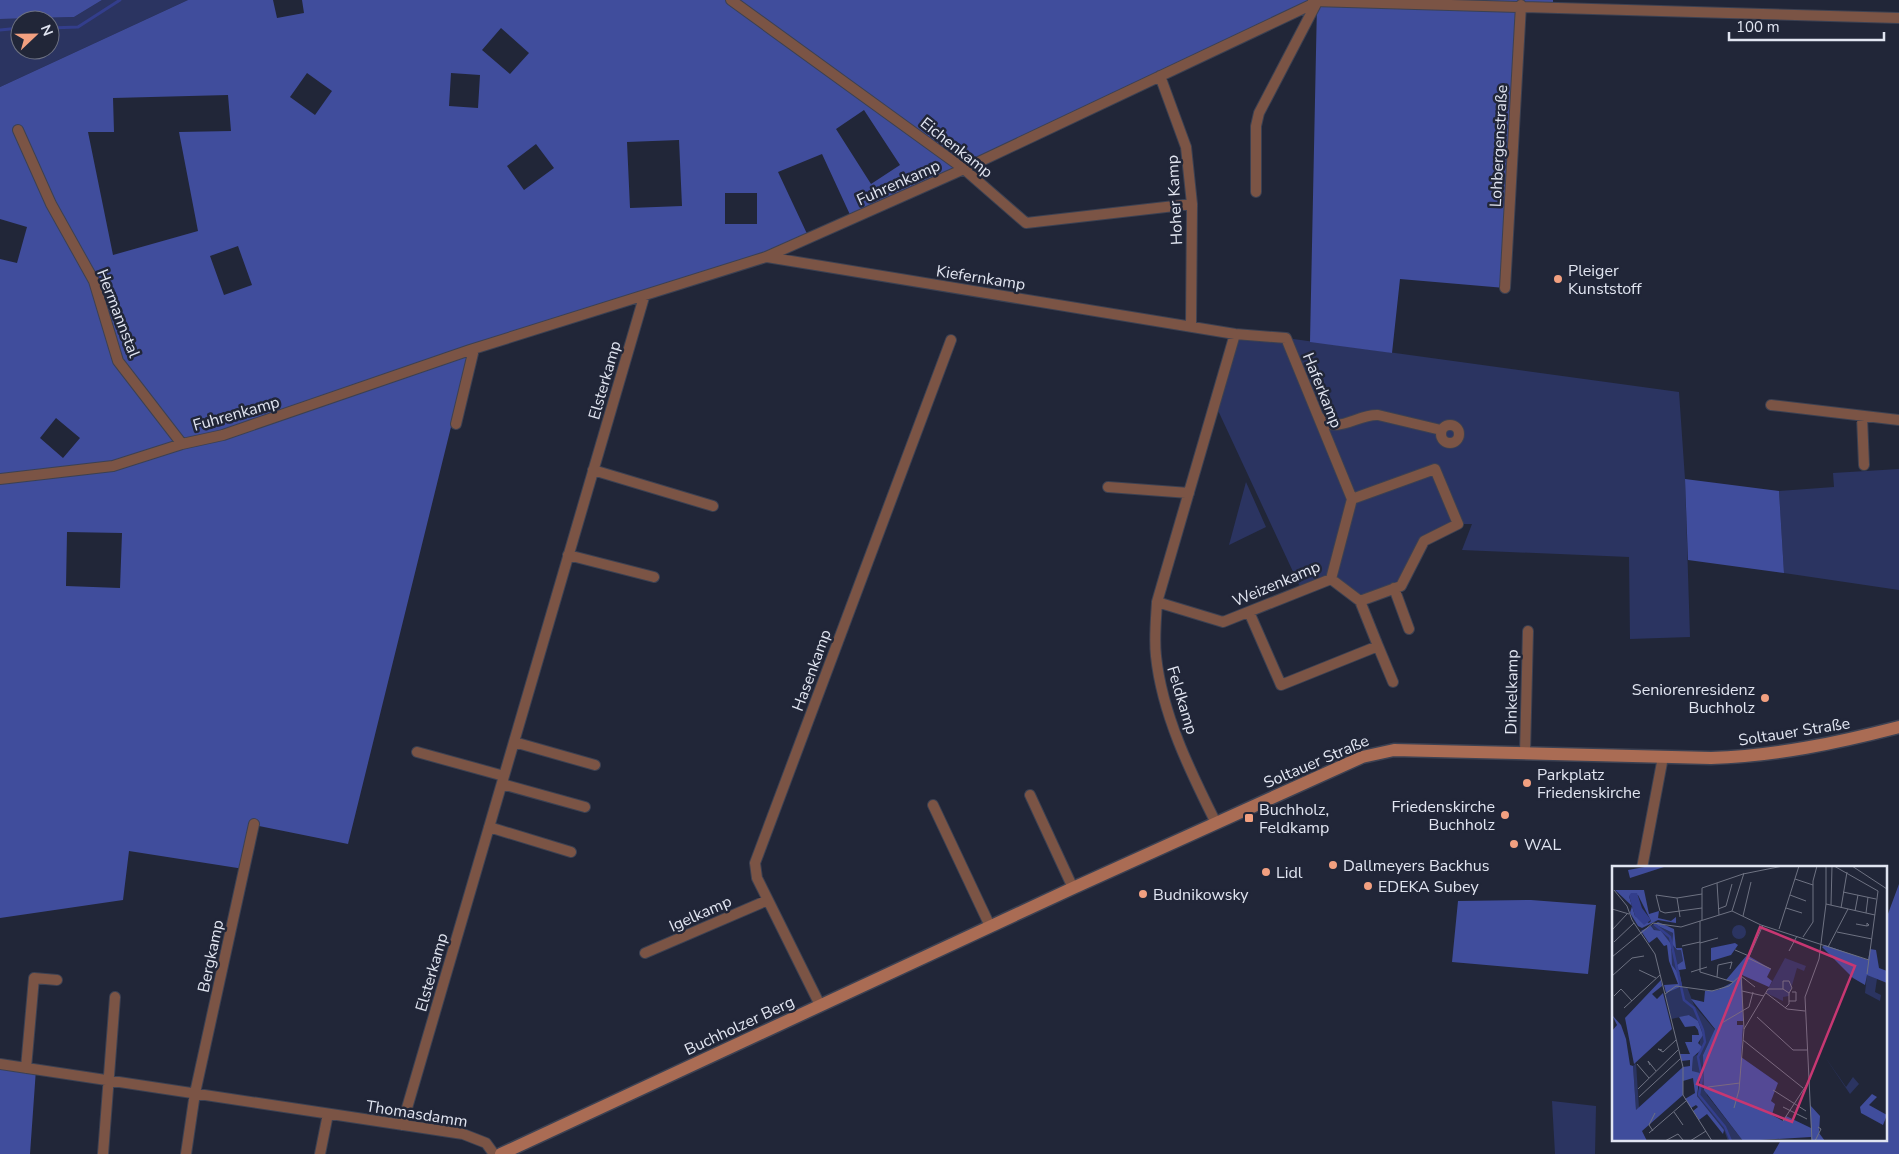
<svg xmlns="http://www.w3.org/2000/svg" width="1899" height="1154" font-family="'Nunito Sans',sans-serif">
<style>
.green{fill:#2b3461;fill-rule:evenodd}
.forest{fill:#404d9c;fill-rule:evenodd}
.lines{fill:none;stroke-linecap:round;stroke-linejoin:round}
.stream{stroke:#333e8c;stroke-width:3}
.street-casing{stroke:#3c4152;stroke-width:12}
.secondary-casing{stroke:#3c4152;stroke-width:15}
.street{stroke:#7b5445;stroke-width:10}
.secondary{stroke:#aa6c54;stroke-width:12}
.poi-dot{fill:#f2a080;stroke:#212638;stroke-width:2}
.labels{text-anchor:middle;stroke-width:5;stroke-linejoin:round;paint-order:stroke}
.street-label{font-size:16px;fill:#e1e5f1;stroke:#212638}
.poi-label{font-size:16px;fill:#e1e5f1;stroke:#212638;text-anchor:start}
.inset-river{fill:none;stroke:#333e8c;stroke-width:2.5}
.inset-road{fill:none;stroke:#6e7282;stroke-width:1}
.view{fill:#c73772;fill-opacity:0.15;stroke:#c73772;stroke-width:2.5}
.inset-edge{fill:none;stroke:#e1e5f1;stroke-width:2.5}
</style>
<rect width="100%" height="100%" fill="#212638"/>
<path class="green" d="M 102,0 L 188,0 L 0,87 L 0,19 L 74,17 ZM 20,20 L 50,20 L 50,50 L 20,50 Z
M 1235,334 L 1286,338 L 1679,392 L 1685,479 L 1690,637 L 1630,639 L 1629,557 L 1462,550 L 1472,524 L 1458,524 L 1424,541 L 1401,586 L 1360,601 L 1331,579 L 1302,591 L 1215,404 Z
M 1899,469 L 1899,590 L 1784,573 L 1779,491 L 1834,487 L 1833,473 Z
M 1246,482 L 1266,527 L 1229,545 Z
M 1552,1101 L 1596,1106 L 1595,1154 L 1555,1154 Z"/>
<path class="forest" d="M 0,0 L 102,0 L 74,17 L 0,19 Z
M 188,0 L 273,0 L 277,18 L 304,13 L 302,0 L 1553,0 L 1553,6 L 1522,5 L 1505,288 L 1400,279 L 1392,353 L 1310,342 L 1317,3 L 852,219 L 822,154 L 778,172 L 809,238 L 470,350 L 348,844 L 254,825 L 244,869 L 129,851 L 123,900 L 0,918 L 0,259 L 17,263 L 27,227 L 0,219 L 0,87 ZM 501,28 L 529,53 L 510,74 L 482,50 ZM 307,73 L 332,91 L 315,115 L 290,97 ZM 451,73 L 480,75 L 478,108 L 449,106 ZM 228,95 L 231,131 L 179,132 L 198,231 L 113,255 L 88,132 L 114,132 L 113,98 ZM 864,110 L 900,165 L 871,184 L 836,129 ZM 679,140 L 682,206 L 630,208 L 627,142 ZM 536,144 L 554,168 L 524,190 L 507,166 ZM 725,193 L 757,193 L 757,224 L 725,224 ZM 238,246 L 252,285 L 224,295 L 210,256 ZM 56,418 L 80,438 L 63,458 L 40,438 ZM 67,532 L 122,533 L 120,588 L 66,586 Z
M 1685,479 L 1779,491 L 1784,573 L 1688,560 Z
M 1899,884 L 1899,1154 L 1773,1154 L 1781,1140 L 1885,1140 L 1885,922 Z
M 1531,900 L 1596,905 L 1588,974 L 1452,962 L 1458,901 Z
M 0,1064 L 36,1069 L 30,1154 L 0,1154 Z"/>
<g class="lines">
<path class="stream" d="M 50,28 L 78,27 L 120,0
M 0,30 L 20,28"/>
<defs>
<path id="street" d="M 731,0 L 964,169 L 1026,223 L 1192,204
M 1313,1 L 1899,18
M 1160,76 L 1186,147 L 1192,204 L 1191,327
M 18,130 L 51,204 L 94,281 L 118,361 L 182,444
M 1256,192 L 1256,126 L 1259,113 L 1317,2
M 767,257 L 1235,334 L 1286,338 L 1352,499
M 1505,288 L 1521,5
M 1771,405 L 1899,420
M 1319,417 C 1338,436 1356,414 1378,415 L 1441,430
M 1862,417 L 1864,465
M 456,424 L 474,349
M1441 434a9 9 0 1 1 18 0a9 9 0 1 1-18 0Z
M 593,470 L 713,506
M 0,479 L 113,466 L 182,444 L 223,435 L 470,350 L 766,257 L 964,169 L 1317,2
M 1108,487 L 1189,493
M 568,555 L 654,577
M 1331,579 L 1360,601 L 1401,586 L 1424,541 L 1458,524 L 1435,469 L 1352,499
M 1394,588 L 1409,629
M 1157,602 L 1223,622 L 1331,579 L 1352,499
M 1249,612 L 1281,685 L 1378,646 L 1360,601
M 1378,646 L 1393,682
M 514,742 L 595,765
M 417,752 L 504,776
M 1525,753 L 1528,631
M 502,784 L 585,807
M 1030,795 L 1073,888
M 933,805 L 990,926
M 1216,823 C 1190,771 1162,714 1156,656 C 1154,638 1156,620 1157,602 L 1235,334
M 489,827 L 571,852
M 1642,868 L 1663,757
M 645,953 L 768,900
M 820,1005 L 757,878 L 755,863 L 951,340
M 0,1064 L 463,1134 L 486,1143 L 494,1154
M 26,1068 L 34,978 L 57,980
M 402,1125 L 644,297
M 103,1154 L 115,997
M 186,1154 L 195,1093 L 254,824
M 320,1154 L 328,1114"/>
<path id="secondary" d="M 501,1154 L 1073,888 L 1362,757 L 1394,750 L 1711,758 C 1775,756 1837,743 1899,727"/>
</defs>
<use href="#street" class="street-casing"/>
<use href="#secondary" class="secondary-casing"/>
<use href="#street" class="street"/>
<use href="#secondary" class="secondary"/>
</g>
<g class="poi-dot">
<circle cx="1558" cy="279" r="5"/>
<circle cx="1765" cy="698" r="5"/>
<circle cx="1527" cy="783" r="5"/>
<circle cx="1505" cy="815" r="5"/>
<rect x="1244" y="813" width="10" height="10" rx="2.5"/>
<circle cx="1514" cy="844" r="5"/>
<circle cx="1333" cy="865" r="5"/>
<circle cx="1266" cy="872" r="5"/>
<circle cx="1368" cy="886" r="5"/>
<circle cx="1143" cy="894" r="5"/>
</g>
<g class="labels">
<g class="street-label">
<text transform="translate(1498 146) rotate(-87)" y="6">Lohbergenstraße</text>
<text transform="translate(957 147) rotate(38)" y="6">Eichenkamp</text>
<text transform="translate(898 182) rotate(-24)" y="6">Fuhrenkamp</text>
<text transform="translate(1174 200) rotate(-93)" y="6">Hoher Kamp</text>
<text transform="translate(981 277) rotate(9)" y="6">Kiefernkamp</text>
<text transform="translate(119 313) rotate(69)" y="6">Hermannstal</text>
<text transform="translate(604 380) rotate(-74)" y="6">Elsterkamp</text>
<text transform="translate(1323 390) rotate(68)" y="6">Haferkamp</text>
<text transform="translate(236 413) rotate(-16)" y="6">Fuhrenkamp</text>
<text transform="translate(1276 583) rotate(-23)" y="6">Weizenkamp</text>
<text transform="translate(811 670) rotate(-70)" y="6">Hasenkamp</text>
<text transform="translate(1511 692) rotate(-89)" y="6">Dinkelkamp</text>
<text transform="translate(1183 700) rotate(73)" y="6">Feldkamp</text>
<text transform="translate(1794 731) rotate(-9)" y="6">Soltauer Straße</text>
<text transform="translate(1316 761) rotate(-23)" y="6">Soltauer Straße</text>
<text transform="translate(700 913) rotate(-24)" y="6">Igelkamp</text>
<text transform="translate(210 956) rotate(-78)" y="6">Bergkamp</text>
<text transform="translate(431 972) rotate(-74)" y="6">Elsterkamp</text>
<text transform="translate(739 1025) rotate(-25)" y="6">Buchholzer Berg</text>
<text transform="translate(417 1113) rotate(9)" y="6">Thomasdamm</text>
</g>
<g class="poi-label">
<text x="1568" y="276">Pleiger<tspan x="1568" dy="18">Kunststoff</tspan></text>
<text x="1755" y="695" text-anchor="end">Seniorenresidenz<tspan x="1755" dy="18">Buchholz</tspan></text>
<text x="1537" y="780">Parkplatz<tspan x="1537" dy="18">Friedenskirche</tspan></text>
<text x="1495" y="812" text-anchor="end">Friedenskirche<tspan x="1495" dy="18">Buchholz</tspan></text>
<text x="1259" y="815">Buchholz,<tspan x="1259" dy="18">Feldkamp</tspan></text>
<text x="1524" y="850">WAL</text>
<text x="1343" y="871">Dallmeyers Backhus</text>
<text x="1276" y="878">Lidl</text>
<text x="1378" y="892">EDEKA Subey</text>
<text x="1153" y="900">Budnikowsky</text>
</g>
</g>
<g transform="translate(1612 866)">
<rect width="275" height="275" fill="#212638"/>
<path d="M 42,58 L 61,67 L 60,76 L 65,84 L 69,84 L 71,95 L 65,99 L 68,110 L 65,111 L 60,99 L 57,85 L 60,84 L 39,60 ZM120 66a7 7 0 1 1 14 0a7 7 0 1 1-14 0ZM 173,92 L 194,100 L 192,105 L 185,102 L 177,130 L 171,131 L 171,135 L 154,127 ZM 255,108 L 265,113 L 263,126 L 269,129 L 268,135 L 253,127 ZM 63,121 L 75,121 L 82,139 L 103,164 L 91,189 L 95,229 L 131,275 L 116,275 L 112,264 L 85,230 L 89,212 L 80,205 L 81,191 L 86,188 L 89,169 L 78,149 L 59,153 L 53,128 ZM 211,188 L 234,221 L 241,211 L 247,218 L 238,228 ZM 24,197 L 27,242 L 24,245 L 21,200 Z" fill="#2b3461"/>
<path d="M 38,0 L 55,0 L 18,12 L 16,4 ZM 3,24 L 32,24 L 37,48 L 47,45 L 46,52 L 59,55 L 64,51 L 64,57 L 46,54 L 30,62 L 26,60 L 18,47 L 20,40 ZM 26,29 L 39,55 L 37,57 L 23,50 L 17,30 ZM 46,56 L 62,63 L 64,82 L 70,82 L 74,103 L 67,104 L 70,120 L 54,127 L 52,119 L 66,118 L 57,95 L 55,79 L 52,80 L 45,71 L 37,77 L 29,65 ZM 42,58 L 61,67 L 60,78 L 65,84 L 69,84 L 71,95 L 65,99 L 68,110 L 60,99 L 59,78 L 49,65 L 42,64 L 39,60 ZM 123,77 L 126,79 L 119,89 L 99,95 L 99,82 ZM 213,79 L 256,94 L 258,83 L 264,84 L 267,102 L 275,105 L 275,117 L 255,109 L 253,119 L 241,112 L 210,81 ZM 135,89 L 159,103 L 155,111 L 160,115 L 157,121 L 130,109 L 131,155 L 125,155 L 125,159 L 131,159 L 129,191 L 166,217 L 159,235 L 163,238 L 160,249 L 171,255 L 174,250 L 199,262 L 198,239 L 208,250 L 207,267 L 213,275 L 200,275 L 199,271 L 131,275 L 92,224 L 91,189 L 103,163 L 79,133 L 92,136 L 93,125 L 106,124 L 121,116 L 114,114 ZM 49,114 L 50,120 L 40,128 L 45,133 L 51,127 L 60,163 L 22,198 L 13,152 ZM 0,149 L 9,159 L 14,173 L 18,199 L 21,200 L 24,244 L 71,201 L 78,200 L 78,194 L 69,195 L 68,188 L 78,188 L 73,176 L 80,176 L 80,169 L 87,169 L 86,164 L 83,160 L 73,161 L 67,151 L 77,149 L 86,155 L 91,169 L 86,177 L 91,182 L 81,191 L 80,205 L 88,207 L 85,230 L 112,264 L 111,268 L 95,248 L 87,254 L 81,245 L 86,241 L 84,239 L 79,242 L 73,233 L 83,227 L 81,212 L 71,215 L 71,229 L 30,265 L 35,275 L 0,275 L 0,165 L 5,159 ZM 260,228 L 265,231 L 257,239 L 275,249 L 271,259 L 249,247 L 248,241 Z" fill="#404d9c" fill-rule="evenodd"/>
<path d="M 19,27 L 25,27 L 30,42 L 39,54 L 32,59 L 23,50 L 17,30 Z" fill="#333e8c"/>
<path class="inset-river" d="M 42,58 L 58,71 L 72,134 L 82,142 L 91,164 L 93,176 L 86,191 L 90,212 L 87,229 L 113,261 L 119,275"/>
<path class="inset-road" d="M 222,0 L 266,25 L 255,108M 240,0 L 275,23M 183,13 L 201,19M 105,17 L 107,49M 2,24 L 15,40 L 20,54 L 43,88 L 71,201 L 71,229 L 100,275M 231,26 L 264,33M 178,29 L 194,35M 65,32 L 68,51M 214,38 L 263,49M 219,39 L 220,0M 90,42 L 53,47 L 48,45 L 44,29 L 65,32 L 90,28M 174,42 L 190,47M 229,42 L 235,6M 0,43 L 17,48M 106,43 L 114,40 L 120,18M 120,45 L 132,7M 243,45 L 246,29M 254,47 L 256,31M 131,50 L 139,16M 90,54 L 90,22 L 131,8 L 171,0M 88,55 L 88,106 L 121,116M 244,58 L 255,60 L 255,57 L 257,59 L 255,60M 167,63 L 187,0M 0,64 L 15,48M 225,66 L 260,73M 191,71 L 201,56 L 201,15 L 205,0M 2,76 L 22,57M 88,77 L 106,72M 70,80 L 88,76M 216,81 L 236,43M 123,84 L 137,90M 177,85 L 185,70M 0,91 L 41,57 L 69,61 L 120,45 L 149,59 L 257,94M 136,92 L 159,103M 27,104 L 44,112M 79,106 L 95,101M 0,110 L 20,92 L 32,90M 129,110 L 143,121M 105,111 L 106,99 L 120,96 L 118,103M 171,123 L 171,115 L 177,115 L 180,122 L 177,127M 171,123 L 177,127 L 177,138 L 173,142M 130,125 L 152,130M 154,127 L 175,143 L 193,145M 53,128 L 64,120 L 100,125 L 117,120 L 129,109 L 151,59M 2,130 L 9,123 L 20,135M 177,135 L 184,135 L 184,126 L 180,126M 12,142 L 48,109M 145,151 L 181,184 L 195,184M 108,158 L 137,141 L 141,126M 132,163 L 156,123 L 171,123M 131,174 L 191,222M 50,184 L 46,183 L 51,186 L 64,174M 25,198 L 37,212M 38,199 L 36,195 L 44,205M 96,221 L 128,217M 26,223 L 66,184M 161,224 L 194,245M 27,231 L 68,193M 171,241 L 195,253M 122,242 L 127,224 L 132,163 L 129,109M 62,246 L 71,259M 171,255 L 197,215M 41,265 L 37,259 L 43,247M 37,267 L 74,235M 53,275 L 66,268 L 71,274M 78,275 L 94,265M 200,275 L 193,131 L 207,93 L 214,38 L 214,0M 203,275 L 209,263 L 206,261"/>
<path class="view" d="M 148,61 L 243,100 L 180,256 L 85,218 Z"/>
<rect width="275" height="275" class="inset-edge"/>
</g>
<g transform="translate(35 35) rotate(68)"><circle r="24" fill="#212638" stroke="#6e7282"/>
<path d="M0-4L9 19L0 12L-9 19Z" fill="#f2a080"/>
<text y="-8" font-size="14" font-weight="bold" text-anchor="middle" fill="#e1e5f1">N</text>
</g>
<path d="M1729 32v8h155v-8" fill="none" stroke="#e1e5f1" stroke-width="2.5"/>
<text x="1736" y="32" font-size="15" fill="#e1e5f1" stroke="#212638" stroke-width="4" paint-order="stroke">100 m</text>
</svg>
